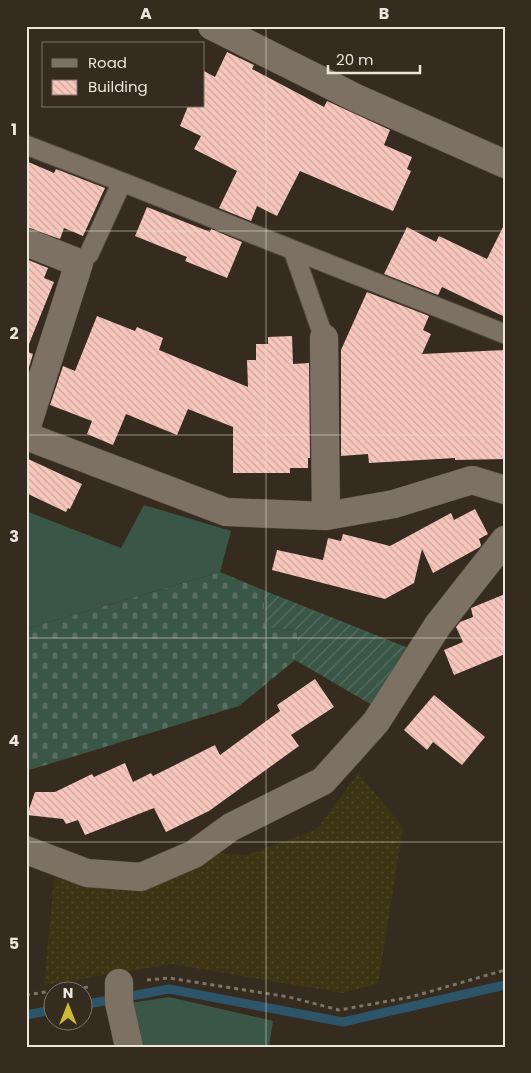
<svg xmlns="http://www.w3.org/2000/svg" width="531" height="1073" font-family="Poppins,sans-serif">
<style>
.grass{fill:#3a5647}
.sand{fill:url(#sand-dots)}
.cemetery{fill:url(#cemetery-stones)}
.garden{fill:url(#garden-furrows)}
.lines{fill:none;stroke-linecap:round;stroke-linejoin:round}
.stream{stroke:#2d556a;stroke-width:9}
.building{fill:url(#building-back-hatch)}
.service-casing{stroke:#534a3f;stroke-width:21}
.minor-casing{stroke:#534a3f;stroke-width:29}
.path{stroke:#7c7369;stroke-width:3;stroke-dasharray:4 4;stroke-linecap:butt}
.service{stroke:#7d7163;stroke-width:19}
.minor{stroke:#7d7163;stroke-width:28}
.grid{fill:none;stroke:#ece5dd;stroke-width:1;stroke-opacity:0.55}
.neatline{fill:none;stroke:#ece5dd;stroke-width:2}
.grid-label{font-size:16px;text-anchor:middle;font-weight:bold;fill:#ece5dd}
</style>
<defs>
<pattern id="sand-dots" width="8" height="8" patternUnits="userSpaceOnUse" patternTransform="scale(1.25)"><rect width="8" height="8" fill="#3d3414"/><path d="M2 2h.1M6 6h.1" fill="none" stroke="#50482a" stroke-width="1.8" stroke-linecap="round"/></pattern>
<pattern id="cemetery-stones" width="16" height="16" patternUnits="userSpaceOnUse" patternTransform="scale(1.25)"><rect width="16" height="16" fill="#3a5647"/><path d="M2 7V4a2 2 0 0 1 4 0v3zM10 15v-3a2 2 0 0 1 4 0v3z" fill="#576e61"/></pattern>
<pattern id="garden-furrows" width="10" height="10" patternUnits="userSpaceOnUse" patternTransform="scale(1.25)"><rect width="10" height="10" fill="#3a5647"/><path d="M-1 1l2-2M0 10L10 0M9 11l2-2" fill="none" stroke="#576e61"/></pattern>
<pattern id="building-back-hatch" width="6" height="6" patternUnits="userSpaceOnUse" patternTransform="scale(1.25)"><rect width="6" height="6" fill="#f7c6bd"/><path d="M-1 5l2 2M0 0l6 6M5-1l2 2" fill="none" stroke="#cba69e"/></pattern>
</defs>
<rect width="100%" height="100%" fill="#352b1f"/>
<path class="grass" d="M 144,505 L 231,531 L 220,572 L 26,629 L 26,511 L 121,548 Z
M 169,997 L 273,1021 L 269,1047 L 141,1047 L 130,1003 Z"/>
<path class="sand" d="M 358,773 L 403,827 L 378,984 L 342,993 L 172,964 L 44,985 L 54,878 L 152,888 L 210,852 L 247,855 L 317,829 Z"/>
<path class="cemetery" d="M 220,572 L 263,590 L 266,628 L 298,630 L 295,660 L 239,706 L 26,771 L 26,629 Z"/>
<path class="garden" d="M 263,590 L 411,649 L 372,705 L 295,660 L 298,630 L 266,628 Z"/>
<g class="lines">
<path class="stream" d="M 82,1005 L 169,989 L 343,1022 L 505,985
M 26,1015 L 52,1010"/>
</g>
<path class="building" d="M 227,52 L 254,65 L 252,69 L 324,107 L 327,101 L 390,130 L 384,145 L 412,157 L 407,169 L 411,171 L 393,211 L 300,171 L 277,216 L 257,206 L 251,221 L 219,208 L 237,171 L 194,149 L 201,136 L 180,126 L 188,106 L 204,106 L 204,71 L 215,77 Z
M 26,161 L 54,173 L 56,169 L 105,188 L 83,236 L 64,228 L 60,239 L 26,227 Z
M 147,207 L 210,232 L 211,229 L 242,242 L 227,278 L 185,261 L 187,257 L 135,236 Z
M 505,223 L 505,317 L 442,287 L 438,295 L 384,274 L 407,227 L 436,242 L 439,236 L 487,259 Z
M 26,259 L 48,268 L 44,278 L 54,282 L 27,349 Z
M 367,292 L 429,316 L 423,330 L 431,334 L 422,354 L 505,350 L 505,459 L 455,460 L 455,458 L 369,463 L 368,454 L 341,456 L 341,350 Z
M 97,316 L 135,331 L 137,327 L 163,338 L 159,350 L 248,387 L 247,360 L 256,360 L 256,344 L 268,344 L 268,337 L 292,336 L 293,364 L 309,363 L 310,458 L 308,458 L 308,468 L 290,468 L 290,473 L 233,473 L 233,427 L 188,409 L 177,435 L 126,414 L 113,445 L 87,434 L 92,421 L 50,405 L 63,366 L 75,371 Z
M 26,351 L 33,354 L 26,377 Z
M 26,458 L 82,484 L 70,509 L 68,508 L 66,512 L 26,493 Z
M 475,509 L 488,534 L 479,539 L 481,545 L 480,547 L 433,573 L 422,549 L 414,583 L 385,599 L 272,570 L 277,550 L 323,560 L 328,538 L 341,541 L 343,534 L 390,546 L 451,513 L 454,520 Z
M 505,594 L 505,654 L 454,675 L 444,650 L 463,642 L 456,627 L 460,622 L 473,617 L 471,608 Z
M 315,679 L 334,707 L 291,735 L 299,746 L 209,811 L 166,832 L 154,808 L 85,835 L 78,820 L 66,824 L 63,819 L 27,815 L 35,792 L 55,792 L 92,774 L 94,777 L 125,763 L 133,782 L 151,773 L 153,776 L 215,745 L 220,755 L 280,711 L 277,705 Z
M 434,695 L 485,737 L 462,765 L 433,742 L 427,750 L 404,730 Z"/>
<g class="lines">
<defs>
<path id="service" d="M 26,145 L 122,182
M 293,250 L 324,338
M 79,263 L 89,254 L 122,182 L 505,334"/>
<path id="minor" d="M 212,26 L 356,98 L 505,164
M 26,242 L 79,263 L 26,429
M 324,338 L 326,516
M 26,436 L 226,512 L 326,516 L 394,504 L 472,480 L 505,490
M 26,850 L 87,873 L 141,877 L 194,854 L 231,827 L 323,781 L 376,722 L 438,625 L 505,540
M 119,983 L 119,1002 L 129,1047"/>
</defs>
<use href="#service" class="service-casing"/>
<use href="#minor" class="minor-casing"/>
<path class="path" d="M 147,980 L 169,978 L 289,997 L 339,1010 L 411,997 L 505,970
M 60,990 L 89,987
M 26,995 L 52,991"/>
<use href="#service" class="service"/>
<use href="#minor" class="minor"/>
</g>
<path class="grid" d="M 266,26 L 266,1047M 26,231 L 505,231M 26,435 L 505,435M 26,638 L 505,638M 26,842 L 505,842"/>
<rect width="531" height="1073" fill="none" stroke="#352b1f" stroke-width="55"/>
<rect x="42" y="42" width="162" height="65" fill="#352b1f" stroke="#7e756b"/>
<rect x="52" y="59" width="25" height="8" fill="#7d7163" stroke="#7e756b"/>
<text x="88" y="68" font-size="15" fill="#ece5dd">Road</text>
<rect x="52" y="80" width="25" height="15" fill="url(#building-back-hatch)" stroke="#7e756b"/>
<text x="88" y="92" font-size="15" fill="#ece5dd">Building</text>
<g transform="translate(68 1006)"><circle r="24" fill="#352b1f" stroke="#7e756b"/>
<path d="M0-4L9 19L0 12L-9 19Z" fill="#ccb938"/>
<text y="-8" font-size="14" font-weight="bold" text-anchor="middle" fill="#ece5dd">N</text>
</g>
<path d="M328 65v8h92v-8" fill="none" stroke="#ece5dd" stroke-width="2.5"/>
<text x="336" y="65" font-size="15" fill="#ece5dd" stroke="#352b1f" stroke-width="4" paint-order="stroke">20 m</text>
<rect x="28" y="28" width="476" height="1018" class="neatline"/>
<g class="grid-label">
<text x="146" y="19">A</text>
<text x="384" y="19">B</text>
<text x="14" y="135">1</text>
<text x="14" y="339">2</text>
<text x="14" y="542">3</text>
<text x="14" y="746">4</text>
<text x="14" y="949">5</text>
</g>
</svg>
